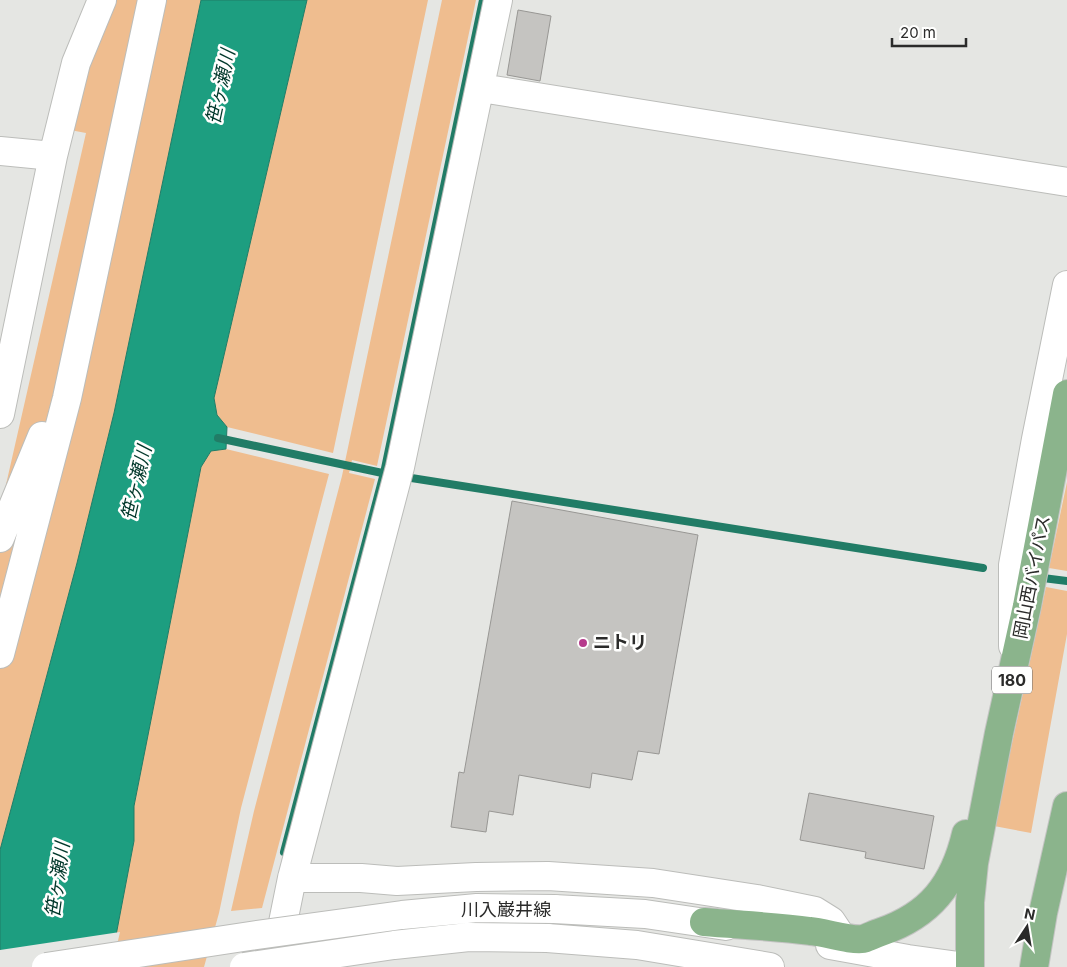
<svg xmlns="http://www.w3.org/2000/svg" width="1067" height="967" font-family="Inter,'Noto Sans JP',sans-serif">
<style>
.green{fill:#efbd8f}
.water{fill:#1d9e80;stroke:#217c66}
.pier{fill:#e5e6e3}
.lines{fill:none;stroke-linecap:round;stroke-linejoin:round}
.stream{stroke:#217c66;stroke-width:8}
.building{fill:#c5c4c1;stroke:#989794}
.minor-casing{stroke:#bcbdba;stroke-width:30}
.secondary-casing{stroke:#bcbdba;stroke-width:30}
.trunk-casing{stroke:#c4c4c3;stroke-width:30}
.minor{stroke:#fff;stroke-width:28}
.secondary{stroke:#fff;stroke-width:28}
.trunk{stroke:#8bb48c;stroke-width:28}
.secondary-bridge-casing{stroke:#bcbdba;stroke-width:30;stroke-linecap:butt}
.secondary-bridge{stroke:#fff;stroke-width:28}
.poi-dot{fill:#b63b8c;stroke:#fffffe;stroke-width:2}
.labels{text-anchor:middle;stroke-width:5;stroke-linejoin:round;paint-order:stroke}
.shield{fill:#fffffe;stroke:#6b6b6a;stroke-width:1}
.shield-label{font-size:16px;font-weight:bold;fill:#2b2b2a}
.street-label{font-size:18px;fill:#2b2b2a;stroke:#fffffe}
.poi-label{font-size:18px;font-weight:bold;fill:#2b2b2a;stroke:#fffffe;text-anchor:start}
.water-label{font-size:19px;font-style:italic;fill:#00372a;stroke:#fffffe}
</style>
<rect width="100%" height="100%" fill="#e5e6e3"/>
<path class="green" d="M 114,0 L 201,0 L 114,413 L 77,563 L 0,850 L 0,511 L 86,133 L 70,130 L 87,65 Z
M 307,0 L 428,0 L 333,453 L 227,427 L 217,415 L 214,398 Z
M 442,0 L 476,0 L 377,466 L 352,460 L 349,473 L 375,479 L 262,908 L 231,911 L 254,811 L 342,476 Z
M 226,449 L 329,474 L 241,808 L 219,913 L 204,967 L 110,967 L 134,841 L 134,806 L 201,467 L 211,451 Z
M 1067,482 L 1067,571 L 1049,568 Z
M 1046,587 L 1067,591 L 1067,634 L 1031,833 L 994,826 Z"/>
<path class="water" d="M 201,0 L 307,0 L 214,398 L 217,415 L 227,427 L 226,449 L 211,451 L 201,467 L 134,806 L 134,841 L 110,967 L 0,967 L 0,850 L 77,563 L 114,413 Z"/>
<path class="pier" d="M 120,932 L 112,967 L 0,967 L 0,950 Z"/>
<g class="lines">
<path class="stream" d="M 218,438 L 387,474
M 405,477 L 983,568
M 1043,578 L 1067,581
M 284,852 L 384,473 L 483,0"/>
</g>
<path class="building" d="M 518,10 L 551,16 L 540,81 L 507,75 Z
M 512,501 L 698,535 L 659,754 L 638,751 L 632,780 L 592,773 L 590,788 L 519,775 L 513,815 L 489,811 L 486,832 L 451,827 L 459,772 L 464,773 Z
M 809,793 L 934,816 L 924,869 L 865,858 L 866,852 L 800,840 Z"/>
<g class="lines">
<defs>
<path id="minor" d="M 481,88 L 1067,182
M 0,151 L 53,156
M 0,414 L 53,156 L 76,63 L 102,0
M 0,538 L 42,436
M 1013,646 L 1013,565 L 1036,439 L 1067,285
M 0,654 L 67,398 L 152,0
M 292,878 L 361,878 L 397,881 L 476,877 L 548,876 L 653,883 L 757,899 L 815,911 L 831,921 L 841,936
M 274,967 L 292,878 L 400,467 L 498,0"/>
<path id="secondary" d="M 554,909 L 645,914 L 726,926
M 547,938 L 637,945 L 770,967
M 830,945 L 908,959 L 966,967"/>
<path id="trunk" d="M 704,922 C 739,925 775,926 810,931 C 824,932 851,941 863,939 C 869,937 875,934 881,932 C 930,915 954,885 966,834
M 970,967 L 970,902 L 974,863 L 999,733 L 1027,606 L 1067,394
M 1034,967 L 1043,913 L 1067,806"/>
</defs>
<use href="#minor" class="minor-casing"/>
<use href="#secondary" class="secondary-casing"/>
<use href="#trunk" class="trunk-casing"/>
<use href="#minor" class="minor"/>
<use href="#secondary" class="secondary"/>
<use href="#trunk" class="trunk"/>
<defs>
<path id="secondary-bridge" d="M 46,967 L 250,936 L 402,915 L 477,908 L 554,909
M 244,967 L 394,945 L 469,937 L 547,938"/>
</defs>
<use href="#secondary-bridge" class="secondary-bridge-casing"/>
<use href="#secondary-bridge" class="secondary-bridge"/>
</g>
<circle class="poi-dot" cx="583" cy="643" r="5"/>
<g class="labels">
<rect class="shield" x="992" y="666.5" width="40" height="27" rx="4"/>
<g class="shield-label">
<text x="1012" y="686">180</text>
</g>
<g class="street-label">
<text transform="translate(1032 577) rotate(-79)" y="6">岡山西バイパス</text>
<text x="506" y="916">川入巌井線</text>
</g>
<g class="poi-label">
<text x="593" y="649">ニトリ</text>
</g>
<g class="water-label">
<text transform="translate(220 87) rotate(-78)" y="7">笹ヶ瀬川</text>
<text transform="translate(136 483) rotate(-77)" y="7">笹ヶ瀬川</text>
<text transform="translate(57 880) rotate(-82)" y="7">笹ヶ瀬川</text>
</g>
</g>
<g transform="translate(1027 927) rotate(12)" stroke="#fffffe" stroke-width="4" paint-order="stroke">
<path d="M0-4L9 19L0 12L-9 19Z" fill="#2b2b2a"/>
<text y="-8" font-size="14" font-weight="bold" text-anchor="middle" fill="#2b2b2a">N</text>
</g>
<path d="M892 38v8h74v-8" fill="none" stroke="#2b2b2a" stroke-width="2.5"/>
<text x="900" y="38" font-size="15" fill="#2b2b2a" stroke="#fffffe" stroke-width="4" paint-order="stroke">20 m</text>
</svg>
